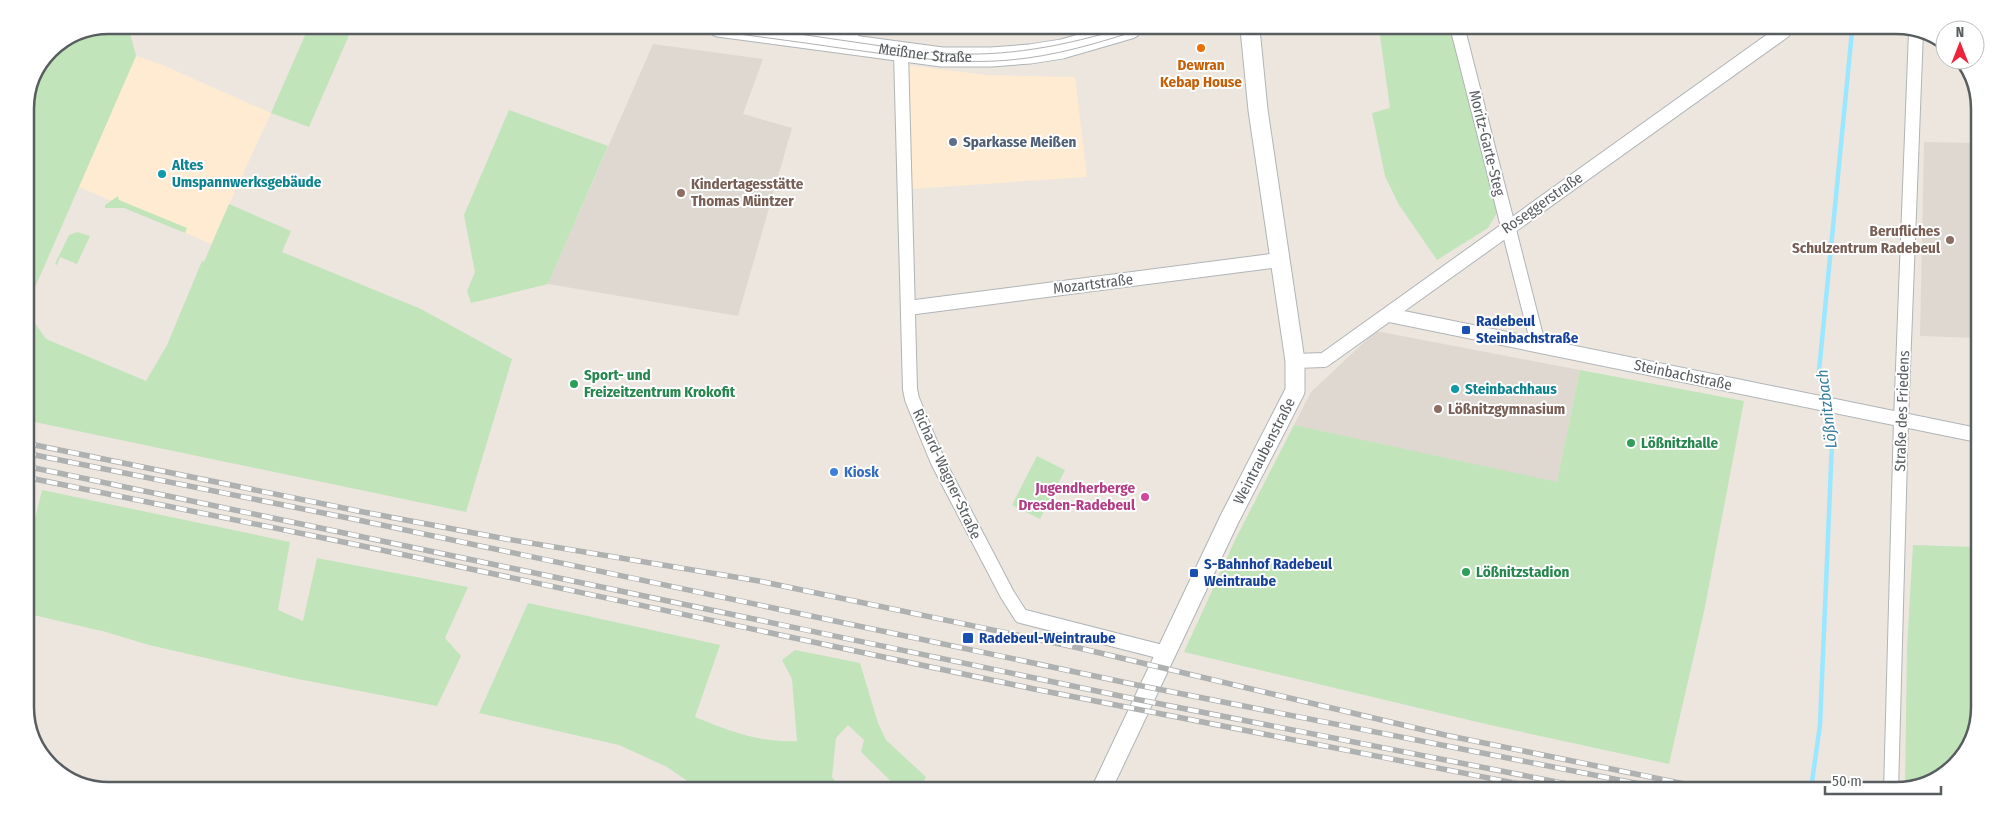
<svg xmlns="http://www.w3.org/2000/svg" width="2005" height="816" font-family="'Fira Sans Condensed',sans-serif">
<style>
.commercial{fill:#feebd1}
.education{fill:#ded8d0}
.green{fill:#c2e4ba}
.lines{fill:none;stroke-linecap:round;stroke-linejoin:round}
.stream{stroke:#9be7ff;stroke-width:4.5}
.street-casing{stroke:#b0b4b7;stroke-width:16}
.secondary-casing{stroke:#afb4b7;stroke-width:21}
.street{stroke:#fff;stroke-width:14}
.secondary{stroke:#fff;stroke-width:19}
.tram{stroke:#afb0b0;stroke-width:1}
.rail-casing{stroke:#afb0b0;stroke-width:5.5}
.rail{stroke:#fff;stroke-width:4;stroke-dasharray:11;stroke-linecap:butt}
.food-dot{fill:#e8710a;stroke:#fff;stroke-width:2}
.service-dot{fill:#5c6f8a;stroke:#fff;stroke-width:2}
.culture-dot{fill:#0f9aa8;stroke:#fff;stroke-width:2}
.education-dot{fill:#8d6e63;stroke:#fff;stroke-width:2}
.transit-dot{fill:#1a4fb4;stroke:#fff;stroke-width:2}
.leisure-dot{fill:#2e9e5b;stroke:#fff;stroke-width:2}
.shop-dot{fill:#3f7fe0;stroke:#fff;stroke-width:2}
.hotel-dot{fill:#d1479c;stroke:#fff;stroke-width:2}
.labels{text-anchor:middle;stroke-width:4;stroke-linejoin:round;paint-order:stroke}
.street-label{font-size:15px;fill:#585d60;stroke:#fff}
.food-label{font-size:15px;font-weight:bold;fill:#c56008;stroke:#fff}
.service-label{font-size:15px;font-weight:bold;fill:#4e5e75;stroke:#fff;text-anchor:start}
.culture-label{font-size:15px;font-weight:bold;fill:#0d838f;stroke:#fff;text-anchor:start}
.education-label{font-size:15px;font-weight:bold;fill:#785e54;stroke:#fff;text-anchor:start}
.transit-label{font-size:15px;font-weight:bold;fill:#164399;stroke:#fff;text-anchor:start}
.leisure-label{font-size:15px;font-weight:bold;fill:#27864d;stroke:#fff;text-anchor:start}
.shop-label{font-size:15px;font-weight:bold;fill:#366cbe;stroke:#fff;text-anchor:start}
.hotel-label{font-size:15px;font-weight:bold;fill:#b23c85;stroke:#fff;text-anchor:end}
.water-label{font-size:16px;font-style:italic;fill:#357d9f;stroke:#fff}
.rim{fill:none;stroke:#585d60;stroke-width:2.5}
</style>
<rect width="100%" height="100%" fill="#ece6df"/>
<path class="commercial" d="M 136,56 L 160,64 L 271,113 L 211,244 L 79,187 Z
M 906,65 L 986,75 L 1075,77 L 1087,177 L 912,189 Z"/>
<path class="education" d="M 653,44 L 763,59 L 743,114 L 792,128 L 738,316 L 548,284 Z
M 1924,142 L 1979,143 L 1978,338 L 1920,336 Z
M 1376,331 L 1580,370 L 1557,483 L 1294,425 L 1311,392 Z"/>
<path class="green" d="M 109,25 L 128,25 L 136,56 L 30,299 L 25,304 L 25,103 L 50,49 L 77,31 Z
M 309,26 L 353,26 L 309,127 L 271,113 Z
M 910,28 L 943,28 L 942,34 Z
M 1379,29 L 1451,30 L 1498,211 L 1488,228 L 1437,260 L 1399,205 L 1385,176 L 1372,113 L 1390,108 Z
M 509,110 L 608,146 L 548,284 L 471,303 L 467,291 L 475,272 L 464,215 Z
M 118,196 L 119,200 L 187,228 L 185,233 L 124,208 L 105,208 L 105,205 Z
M 229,204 L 291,231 L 282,252 L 421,309 L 512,359 L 466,512 L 25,420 L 25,309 L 46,339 L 146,381 L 167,345 L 202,261 L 204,262 Z
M 77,232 L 90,236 L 77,264 L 60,257 L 57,265 L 55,264 L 69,235 Z
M 1580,370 L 1744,401 L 1705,607 L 1669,764 L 1490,725 L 1184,652 L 1236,538 L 1294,425 L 1557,482 Z
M 1037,456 L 1065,470 L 1040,519 L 1012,505 Z
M 42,490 L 290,542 L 278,610 L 303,621 L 317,558 L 468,587 L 445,638 L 461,656 L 437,706 L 293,678 L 149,645 L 106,632 L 25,613 L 25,525 L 34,523 Z
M 1913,545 L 1976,547 L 1974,739 L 1943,777 L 1905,789 L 1907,648 Z
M 528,603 L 720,645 L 695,717 C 729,731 760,743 797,741 L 792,679 L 782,660 L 795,650 L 860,663 L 878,723 L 886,740 L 926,777 L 920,788 L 898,788 L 861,752 L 864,740 L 848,725 L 836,738 L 832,777 L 840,787 L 696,787 L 667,767 L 619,745 L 479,713 Z"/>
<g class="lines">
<path class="stream" d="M 1811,789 L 1820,725 L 1832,443 L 1819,371 L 1852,31"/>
<defs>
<path id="street" d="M 1458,30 L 1538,344
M 849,45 L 853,28
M 901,53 L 910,389 L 912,399 L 938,462 L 1007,594 L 1021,616 L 1166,653
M 908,308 L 1279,260
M 1389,315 L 1977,435
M 1295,361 L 1324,360 L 1784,31
M 1891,791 L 1901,420 L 1916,31"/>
<g id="secondary">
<path id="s1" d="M 718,27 L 942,57 L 991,57 L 1030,54 L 1062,49 L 1131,29"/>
<path id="s2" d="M 1102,788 L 1229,520 L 1295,391 L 1295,361 L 1258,110 L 1250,29"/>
</g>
</defs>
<use href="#street" class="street-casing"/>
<use href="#secondary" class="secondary-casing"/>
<use href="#street" class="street"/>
<use href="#secondary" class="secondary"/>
<path class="tram" d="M 685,27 C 739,34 793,41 847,49 C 901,56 955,65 1010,60 C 1056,56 1098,43 1142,29
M 751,27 L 909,50
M 931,52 C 994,59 1054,48 1114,31"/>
<defs>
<path id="rail" d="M 25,443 L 358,511 L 506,539 L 759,581 L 1079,648 L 1445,735 L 1714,790
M 25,453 L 358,520 L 1137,685 L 1670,790
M 25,466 L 1130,698 L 1598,790
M 25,477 L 353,544 L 1034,689 L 1550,790"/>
</defs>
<use href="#rail" class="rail-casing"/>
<use href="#rail" class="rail"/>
</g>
<circle class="food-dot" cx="1201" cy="48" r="5"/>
<circle class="service-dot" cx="953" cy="142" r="5"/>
<g class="culture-dot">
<circle cx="162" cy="174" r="5"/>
<circle cx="1455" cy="389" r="5"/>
</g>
<g class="education-dot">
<circle cx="681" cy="193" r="5"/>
<circle cx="1950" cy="240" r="5"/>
<circle cx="1438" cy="409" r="5"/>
</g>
<g class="transit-dot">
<rect x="1461" y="325" width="10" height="10" rx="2.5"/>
<rect x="1189" y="568" width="10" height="10" rx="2.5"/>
<rect x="962" y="632" width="12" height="12" rx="2.5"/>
</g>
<g class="leisure-dot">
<circle cx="574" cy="384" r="5"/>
<circle cx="1631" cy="443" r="5"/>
<circle cx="1466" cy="572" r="5"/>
</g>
<circle class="shop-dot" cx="834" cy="472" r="5"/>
<circle class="hotel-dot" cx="1145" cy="497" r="5"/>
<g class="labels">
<g class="street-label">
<text dy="5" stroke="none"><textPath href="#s1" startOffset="209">Meißner Straße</textPath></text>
<text transform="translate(1487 143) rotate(76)" y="5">Moritz-Garte-Steg</text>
<text transform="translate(1542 203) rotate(-35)" y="5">Roseggerstraße</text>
<text transform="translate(1093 284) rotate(-7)" y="5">Mozartstraße</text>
<text transform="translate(1683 375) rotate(12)" y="5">Steinbachstraße</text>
<text transform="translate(1902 411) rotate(-88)" y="5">Straße des Friedens</text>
<text dy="5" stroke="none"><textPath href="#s2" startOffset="374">Weintraubenstraße</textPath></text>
<text transform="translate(947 474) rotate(65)" y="5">Richard-Wagner-Straße</text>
</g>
<g class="food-label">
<text x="1201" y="70">Dewran<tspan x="1201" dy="17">Kebap House</tspan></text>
</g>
<g class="service-label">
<text x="963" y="147">Sparkasse Meißen</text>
</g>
<g class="culture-label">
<text x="172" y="170">Altes<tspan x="172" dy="17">Umspannwerksgebäude</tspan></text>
<text x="1465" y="394">Steinbachhaus</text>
</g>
<g class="education-label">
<text x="691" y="189">Kindertagesstätte<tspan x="691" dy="17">Thomas Müntzer</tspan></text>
<text x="1940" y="236" text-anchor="end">Berufliches<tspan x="1940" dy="17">Schulzentrum Radebeul</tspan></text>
<text x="1448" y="414">Lößnitzgymnasium</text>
</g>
<g class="transit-label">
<text x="1476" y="326">Radebeul<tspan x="1476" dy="17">Steinbachstraße</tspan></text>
<text x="1204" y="569">S-Bahnhof Radebeul<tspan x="1204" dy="17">Weintraube</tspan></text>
<text x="979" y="643">Radebeul-Weintraube</text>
</g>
<g class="leisure-label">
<text x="584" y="380">Sport- und<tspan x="584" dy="17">Freizeitzentrum Krokofit</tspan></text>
<text x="1641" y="448">Lößnitzhalle</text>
<text x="1476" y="577">Lößnitzstadion</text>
</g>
<g class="shop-label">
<text x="844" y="477">Kiosk</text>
</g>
<g class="hotel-label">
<text x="1135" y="493">Jugendherberge<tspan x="1135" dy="17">Dresden-Radebeul</tspan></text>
</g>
<g class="water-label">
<text transform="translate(1826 409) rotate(-97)" y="6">Lößnitzbach</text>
</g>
</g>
<path d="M0 0H2005V816H0ZM109 34H1896A75 75 0 0 1 1971 109V707A75 75 0 0 1 1896 782H109A75 75 0 0 1 34 707V109A75 75 0 0 1 109 34Z" fill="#fff" fill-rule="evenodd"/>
<path class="rim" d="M109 34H1896A75 75 0 0 1 1971 109V707A75 75 0 0 1 1896 782H109A75 75 0 0 1 34 707V109A75 75 0 0 1 109 34Z"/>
<g transform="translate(1960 45)"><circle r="24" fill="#ffffff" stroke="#bcbebf"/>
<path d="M0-4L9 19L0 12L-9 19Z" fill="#eb263c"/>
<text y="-8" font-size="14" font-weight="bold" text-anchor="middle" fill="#585d60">N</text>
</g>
<path d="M1825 786v8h116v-8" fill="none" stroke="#585d60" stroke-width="2.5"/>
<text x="1832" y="786" font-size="15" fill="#585d60" stroke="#ffffff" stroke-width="4" paint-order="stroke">50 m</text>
</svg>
